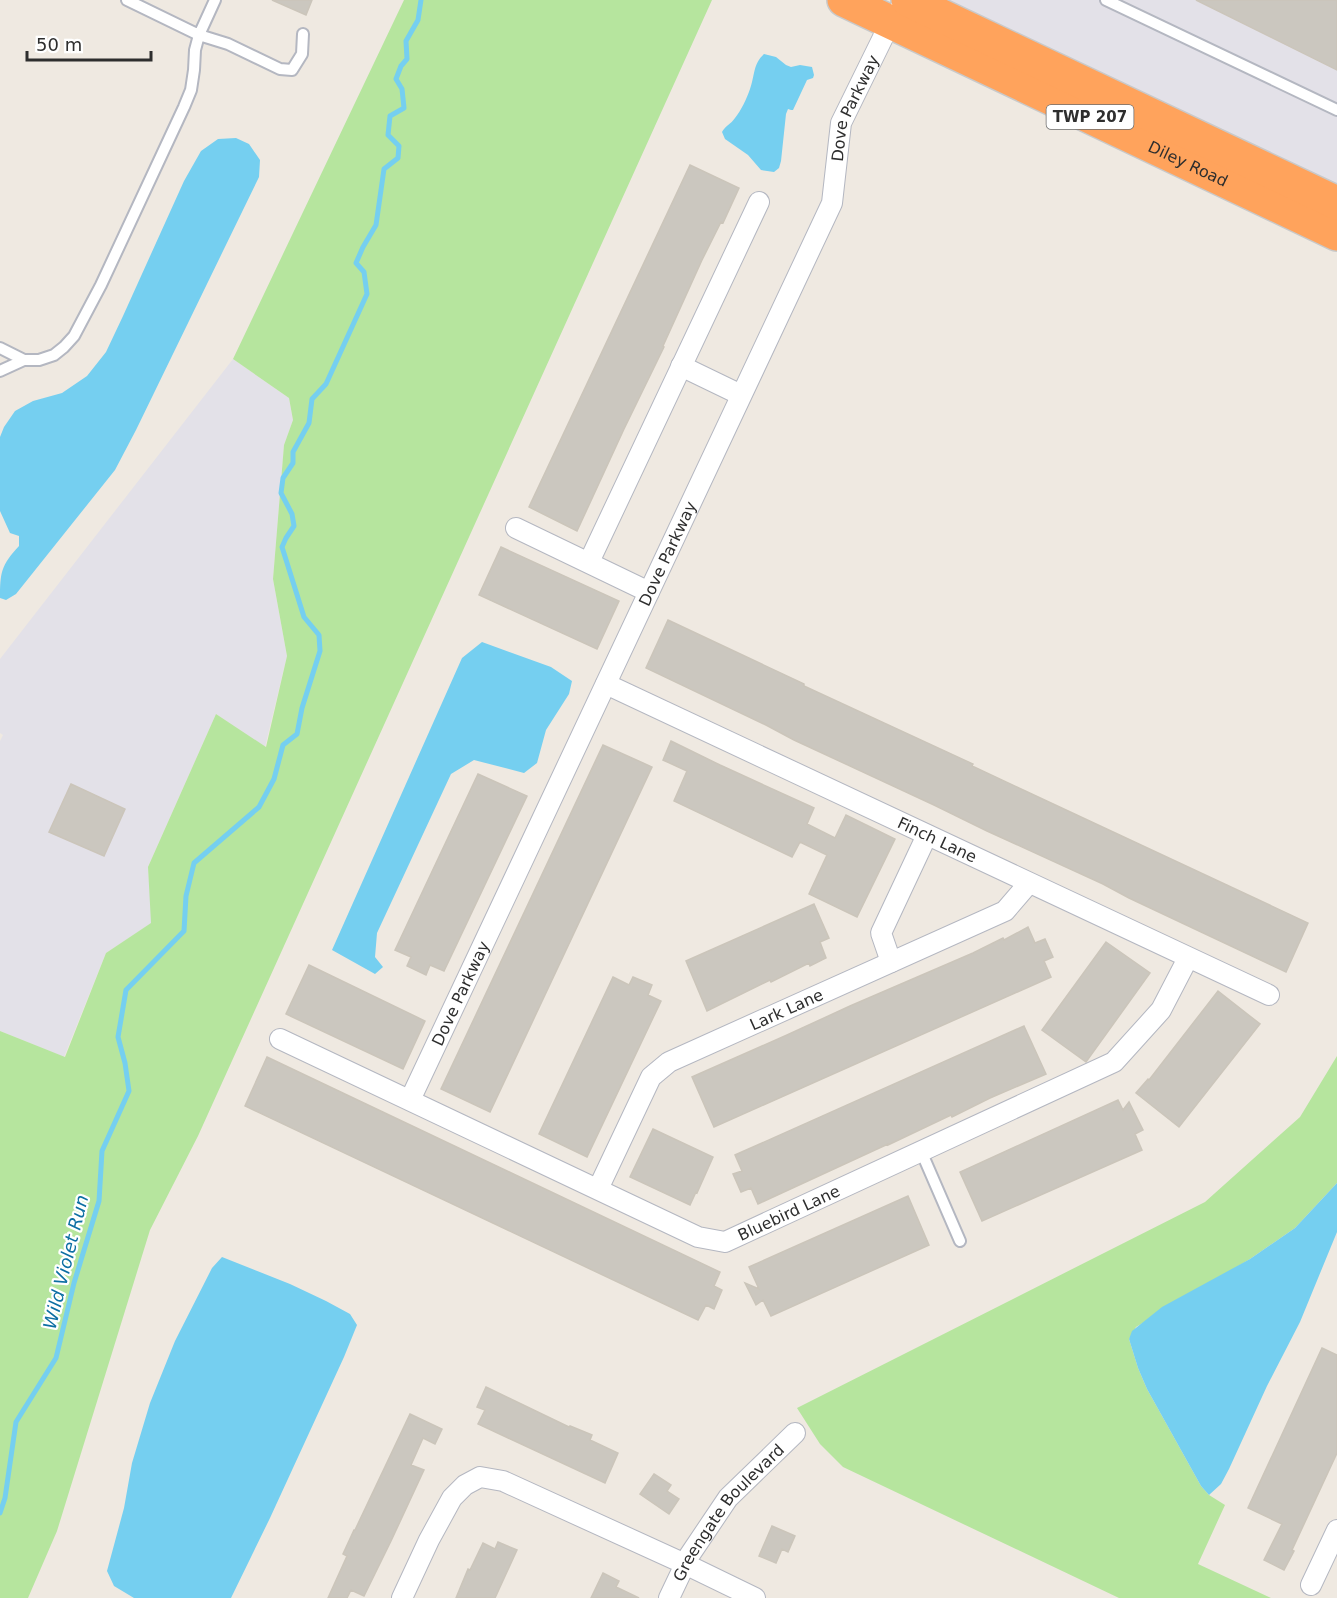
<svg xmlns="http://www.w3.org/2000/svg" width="1337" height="1598" font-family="'DejaVu Sans',sans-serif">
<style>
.industrial{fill:#e3e1e8}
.green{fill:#b6e59e}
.water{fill:#75cff0}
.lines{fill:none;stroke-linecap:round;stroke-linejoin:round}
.stream{stroke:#75cff0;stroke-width:5}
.building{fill:#cbc7bf;stroke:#cbc5ba;stroke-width:1.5}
.lane-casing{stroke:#b4b7c1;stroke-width:14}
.street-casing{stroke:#b4b7c1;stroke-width:22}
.highway-casing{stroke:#c9c9c9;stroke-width:36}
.lane{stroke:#fff;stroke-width:10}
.street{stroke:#fff;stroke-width:20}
.highway{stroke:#ffa35c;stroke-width:33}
.labels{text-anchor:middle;stroke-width:4.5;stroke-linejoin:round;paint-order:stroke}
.shield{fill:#fff;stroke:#6d6d6d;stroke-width:1.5}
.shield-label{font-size:15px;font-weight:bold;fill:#2e2e2e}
.street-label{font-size:16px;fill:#2e2e2e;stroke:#fff}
.water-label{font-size:18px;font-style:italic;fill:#0d6fa3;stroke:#fff}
</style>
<rect width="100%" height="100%" fill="#efe9e1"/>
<path class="industrial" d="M 939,0 L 1337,0 L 1337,192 Z
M 233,359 L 289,398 L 293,420 L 284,445 L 273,579 L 287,656 L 265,747 L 216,714 L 148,867 L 152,923 L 106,953 L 64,1057 L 0,1031 L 0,741 L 3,735 L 0,733 L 0,659 Z"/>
<path class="green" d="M 404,0 L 712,0 L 198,1136 L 150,1230 L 57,1531 L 28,1598 L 0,1598 L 0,1031 L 65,1057 L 106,953 L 151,923 L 148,867 L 216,714 L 266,747 L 287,656 L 273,579 L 284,445 L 293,420 L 289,398 L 233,359 Z
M 1337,1056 L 1337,1183 L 1295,1228 L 1250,1259 L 1136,1327 L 1129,1339 L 1138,1368 L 1147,1389 L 1201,1486 L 1209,1495 L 1225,1505 L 1198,1564 L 1271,1598 L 1119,1598 L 843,1467 L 820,1444 L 797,1408 L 1205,1202 L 1300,1117 Z"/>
<path class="water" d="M 764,54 L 776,57 L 786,65 L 791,67 L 800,65 L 812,67 L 814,75 L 813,78 L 807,80 L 793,110 L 791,110 L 788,109 L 786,114 L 781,161 L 779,168 L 774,172 L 761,170 L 748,155 L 725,139 L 722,132 C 725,126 731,124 735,118 C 741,111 747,98 750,89 C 755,75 753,64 764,54 Z
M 236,138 L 249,144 L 260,160 L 259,177 L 136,430 L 115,470 L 16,594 L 6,600 L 0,598 C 0,573 1,565 19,546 L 19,536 L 10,533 L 0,511 L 0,437 L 4,427 L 15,411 L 33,401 L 62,393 L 87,376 L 106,352 L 123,316 L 184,181 L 201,151 L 218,139 Z
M 482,642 L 551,667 L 572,681 L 569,694 L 546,730 L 537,763 L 524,773 L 474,760 L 451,774 L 377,933 L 375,957 L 383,967 L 375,974 L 332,950 L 462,658 Z
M 1337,1183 L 1337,1232 L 1300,1322 L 1267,1386 L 1229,1469 L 1221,1484 L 1209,1495 L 1201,1486 L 1147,1389 L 1138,1368 L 1129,1339 L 1132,1331 L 1162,1307 L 1250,1259 L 1295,1228 Z
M 222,1257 L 290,1284 L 326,1301 L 350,1314 L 357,1325 L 344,1357 L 270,1518 L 231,1598 L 134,1598 L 114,1586 L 107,1571 L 124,1508 L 132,1463 L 150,1403 L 175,1341 L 212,1268 Z"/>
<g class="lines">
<path class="stream" d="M 0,1513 L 5,1498 L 16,1422 L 56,1358 L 74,1283 L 99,1201 L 102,1151 L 129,1091 L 125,1063 L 118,1037 L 126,990 L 184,931 L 186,896 L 194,863 L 259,807 L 274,779 L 283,745 L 297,734 L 302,708 L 320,651 L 319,635 L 304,617 L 282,547 L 286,538 L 294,526 L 292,514 L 281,493 L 283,478 L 293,463 L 293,452 L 309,423 L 312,399 L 326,384 L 367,294 L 364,272 L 356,263 L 363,247 L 376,225 L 384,169 L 398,158 L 399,146 L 388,135 L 390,116 L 404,108 L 402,89 L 396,79 L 401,66 L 407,59 L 406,41 L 418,20 L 421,0"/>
</g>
<path class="building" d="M 272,0 L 312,0 L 306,15 Z
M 1196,0 L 1337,0 L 1337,70 Z
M 690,165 L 739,188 L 723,223 L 721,222 L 702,260 L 663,346 L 664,347 L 624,429 L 577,531 L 529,507 Z
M 501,547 L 619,601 L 597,649 L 479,595 Z
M 668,620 L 804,684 L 804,686 L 973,764 L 972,766 L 1308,923 L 1286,972 L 1129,898 L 1103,884 L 987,831 L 934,805 L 794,740 L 766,725 L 646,668 Z
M 671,741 L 720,765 L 814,808 L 807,824 L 835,838 L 846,815 L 895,839 L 857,917 L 809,894 L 827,855 L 800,842 L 792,857 L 674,801 L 687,771 L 663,760 Z
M 603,745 L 652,767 L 490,1112 L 441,1089 Z
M 478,774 L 527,796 L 444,971 L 430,965 L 426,975 L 407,966 L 411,957 L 395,950 Z
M 71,784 L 125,809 L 104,856 L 49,832 Z
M 814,904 L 829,938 L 820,942 L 826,958 L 810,966 L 809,963 L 771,982 L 770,980 L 707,1011 L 686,961 Z
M 1028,927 L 1035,943 L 1045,939 L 1053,957 L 1044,961 L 1051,977 L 714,1127 L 692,1077 L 787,1035 L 850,1006 L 973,953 L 1003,938 L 1004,940 Z
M 1106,942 L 1150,973 L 1086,1062 L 1042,1030 Z
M 309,965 L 425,1021 L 403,1069 L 286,1014 Z
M 613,977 L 629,985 L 633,977 L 652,985 L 648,995 L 661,1001 L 587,1157 L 539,1134 Z
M 1218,991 L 1260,1024 L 1179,1127 L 1136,1093 L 1148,1079 L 1149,1080 Z
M 1024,1026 L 1046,1074 L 990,1098 L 952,1117 L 951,1115 L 888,1145 L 888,1144 L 758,1204 L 751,1188 L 741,1192 L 733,1174 L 742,1171 L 735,1155 Z
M 267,1057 L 720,1272 L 714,1286 L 722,1290 L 714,1309 L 706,1305 L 698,1320 L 245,1106 Z
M 1118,1100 L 1123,1110 L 1129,1102 L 1143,1130 L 1135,1134 L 1142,1150 L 982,1221 L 960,1172 Z
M 653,1129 L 713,1157 L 697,1193 L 696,1192 L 690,1205 L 630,1177 Z
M 908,1196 L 929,1245 L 771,1316 L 763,1300 L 756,1305 L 745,1283 L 759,1289 L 749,1267 Z
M 1322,1348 L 1337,1355 L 1337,1453 L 1292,1550 L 1294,1551 L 1284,1570 L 1264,1560 L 1282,1524 L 1248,1508 Z
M 486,1387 L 569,1427 L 570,1426 L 592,1435 L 590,1440 L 618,1453 L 605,1483 L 478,1424 L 485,1410 L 477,1407 Z
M 410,1414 L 442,1429 L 435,1444 L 423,1438 L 411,1465 L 424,1470 L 391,1541 L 364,1596 L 351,1590 L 347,1598 L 328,1598 L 347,1556 L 343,1554 L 354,1530 L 355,1530 Z
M 654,1474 L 671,1485 L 667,1491 L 679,1499 L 669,1514 L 640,1494 Z
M 772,1526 L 795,1536 L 788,1552 L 782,1549 L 776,1563 L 759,1556 Z
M 498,1542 L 517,1550 L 495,1598 L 456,1598 L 468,1569 L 470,1570 L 483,1543 L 495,1549 Z
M 603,1573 L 619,1581 L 616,1587 L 639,1598 L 591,1598 Z"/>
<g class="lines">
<defs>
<path id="lane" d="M 127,0 L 199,35 L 228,44 L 280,69 L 292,70 L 302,54 L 303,34
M 1106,0 L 1337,110
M 0,348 L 24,360
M 0,371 L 24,360 L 39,360 L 54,355 L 64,347 L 74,336 L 101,285 L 184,107 L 191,90 L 194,70 L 195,50 L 199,35 L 215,0
M 921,1151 L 960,1241"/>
<g id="street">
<path d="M 681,366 L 741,395"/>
<path d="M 516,528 L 649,592"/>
<path d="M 589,562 L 759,202"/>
<path id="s1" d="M 606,684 L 1269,995"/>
<path d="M 891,962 L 881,933 L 927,835"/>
<path id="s2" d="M 280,1039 L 698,1237 L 725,1242 L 1114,1062 L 1161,1010 L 1188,958"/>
<path id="s3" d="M 410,1100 L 832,203 L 841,123 L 895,13"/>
<path id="s4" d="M 598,1189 L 651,1077 L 669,1062 L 1005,911 L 1029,883"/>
<path d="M 1311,1585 L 1337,1530"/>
<path d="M 402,1598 L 429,1540 L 452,1498 L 465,1485 L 480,1477 L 503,1481 L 685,1564 L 755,1598"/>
<path id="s5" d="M 669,1598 L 689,1556 L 728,1498 L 795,1433"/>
</g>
<g id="highway">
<path id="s6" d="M 844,0 L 1337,234"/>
<path d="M 908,0 L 1337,203"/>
</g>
</defs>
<use href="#lane" class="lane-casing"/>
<use href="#street" class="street-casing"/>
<use href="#highway" class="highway-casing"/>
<use href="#lane" class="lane"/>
<use href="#street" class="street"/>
<use href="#highway" class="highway"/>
</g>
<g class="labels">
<rect class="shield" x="1046.5" y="105" width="87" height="24" rx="4.5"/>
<g class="shield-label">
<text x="1090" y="122">TWP 207</text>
</g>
<g class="street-label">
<text dy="6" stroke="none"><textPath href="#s3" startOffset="1090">Dove Parkway</textPath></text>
<text dy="6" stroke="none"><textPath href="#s6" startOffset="381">Diley Road</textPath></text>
<text dy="6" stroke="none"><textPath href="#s3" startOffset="604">Dove Parkway</textPath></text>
<text dy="6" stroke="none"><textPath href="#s1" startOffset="366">Finch Lane</textPath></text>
<text dy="6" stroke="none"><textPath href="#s3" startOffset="118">Dove Parkway</textPath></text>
<text dy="6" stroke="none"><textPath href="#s4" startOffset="276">Lark Lane</textPath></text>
<text dy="6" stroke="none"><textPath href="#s2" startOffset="560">Bluebird Lane</textPath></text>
<text dy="6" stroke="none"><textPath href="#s5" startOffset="105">Greengate Boulevard</textPath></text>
</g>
<g class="water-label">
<text transform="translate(66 1262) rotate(-76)" y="6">Wild Violet Run</text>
</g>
</g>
<path d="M27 51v9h124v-9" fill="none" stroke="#2e2e2e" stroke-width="3"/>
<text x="36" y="51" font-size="18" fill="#2e2e2e" stroke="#ffffff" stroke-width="4.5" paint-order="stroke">50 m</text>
</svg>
